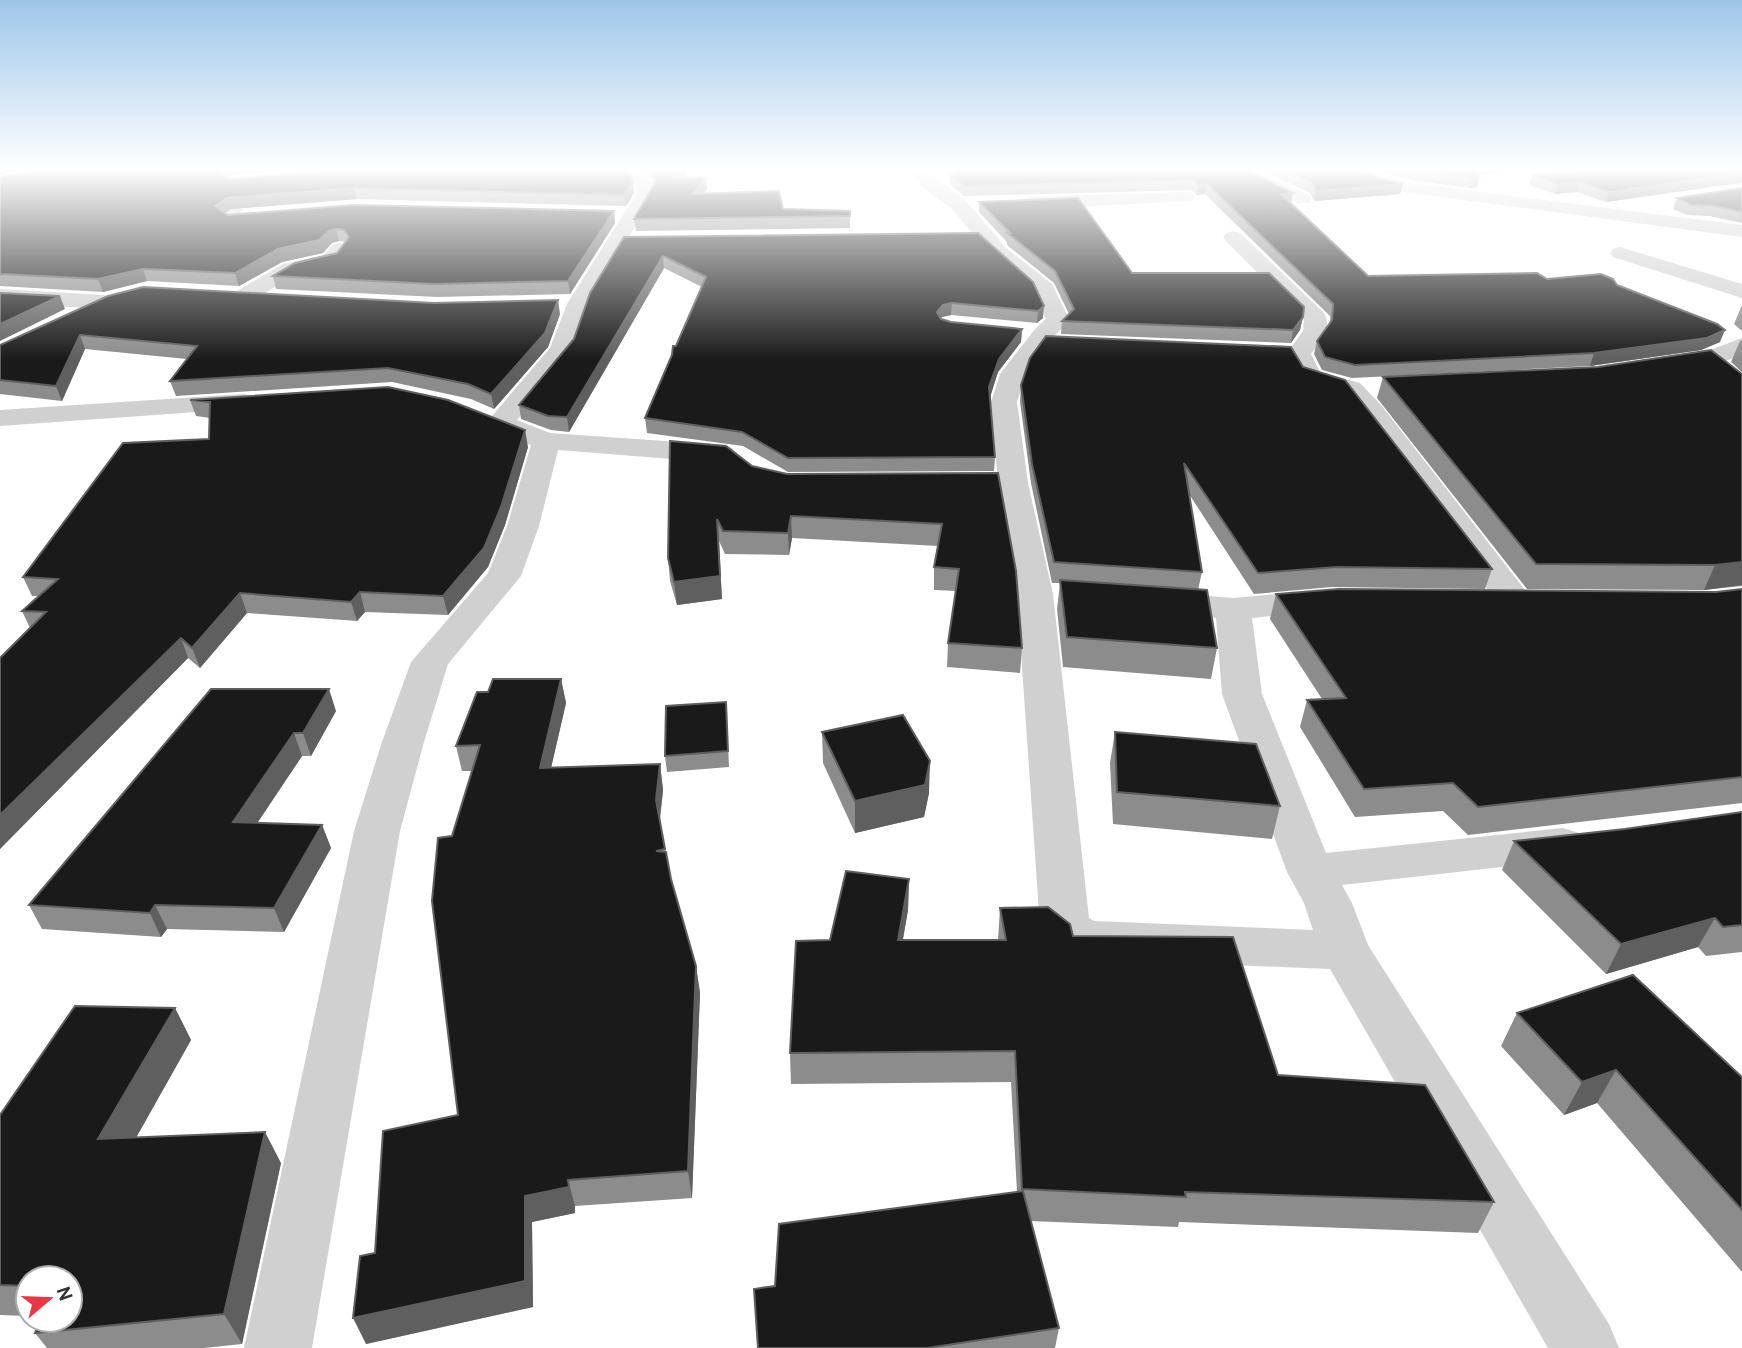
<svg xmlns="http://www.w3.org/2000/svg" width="1742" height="1348" font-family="Overpass,sans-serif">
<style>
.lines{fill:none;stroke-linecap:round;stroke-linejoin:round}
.minor{fill:#d0d0d0;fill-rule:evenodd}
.wall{fill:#8c8c8c}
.shaded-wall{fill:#5f5f5f}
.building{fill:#1a1a1a;stroke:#5f5f5f;stroke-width:2}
</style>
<rect width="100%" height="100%" fill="#fff"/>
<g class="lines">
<path class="minor" d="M 223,171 L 240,171 L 244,189 L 241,227 L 231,233 L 221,227 L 226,189 Z
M 623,171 L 641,171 L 652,183 L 655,193 L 589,304 L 574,350 L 517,420 L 550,433 L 722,445 L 732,448 L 737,454 L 732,460 L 722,463 L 558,450 L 539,526 L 521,576 L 448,664 L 424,742 L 400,831 L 312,1348 L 244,1348 L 354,831 L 382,742 L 411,662 L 488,573 L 507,526 L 531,445 L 490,429 L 486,423 L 550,348 L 567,304 L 637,193 L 635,185 Z
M 909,171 L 927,171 L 966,201 L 1006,248 L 1052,284 L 1070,321 L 1051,339 L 1026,374 L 1017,402 L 1028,483 L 1053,594 L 1089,918 L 1094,921 L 1313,930 L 1304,903 L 1287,872 L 1222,694 L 1216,618 L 1196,615 L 1191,607 L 1196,599 L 1209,596 L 1233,598 L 1324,590 L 1337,593 L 1342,601 L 1337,609 L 1252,618 L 1262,694 L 1326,853 L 1563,828 L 1579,833 L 1586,844 L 1579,855 L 1563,860 L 1342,885 L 1352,903 L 1368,945 L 1609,1324 L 1619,1348 L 1548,1348 L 1330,969 L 1085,959 C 1065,953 1051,946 1040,927 L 1017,594 L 998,483 L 991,402 L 1000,374 L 1035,329 L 1046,319 L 1034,292 L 992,256 L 952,209 L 923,188 Z
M 1233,171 L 1256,171 L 1309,195 L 1312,199 L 1309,203 L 1297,203 Z
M 1346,171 L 1370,171 L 1410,183 L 1742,225 L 1742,237 L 1410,193 L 1379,187 Z
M 1186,192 L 1192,193 L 1195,197 L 1192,201 L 1028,209 L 1019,203 L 1028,197 Z
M 1233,231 L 1240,233 L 1324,313 C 1333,328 1320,341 1311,354 L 1320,372 L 1360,383 L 1381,405 L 1529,595 L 1534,603 L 1529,611 L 1516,614 L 1503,611 L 1361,417 L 1342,395 L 1300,382 L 1289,361 L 1233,356 L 1230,351 L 1233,346 L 1242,344 L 1292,346 L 1303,331 L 1304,319 L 1226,241 L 1223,237 L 1226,233 Z
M 339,243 L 346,245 L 349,249 L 338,264 L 297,273 L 253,301 L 237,301 L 234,296 L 237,291 L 283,264 L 324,255 L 332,245 Z
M 1620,247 L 1742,284 L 1742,298 L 1613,257 L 1610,253 L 1613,249 Z
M 0,289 L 104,295 L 112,297 L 115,302 L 112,307 L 104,309 L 0,303 Z
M 1742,338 L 1742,354 C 1718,365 1685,378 1658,371 L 1654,366 L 1658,361 L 1702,353 Z
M 243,394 L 253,396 L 256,402 L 253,408 L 0,426 L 0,410 Z"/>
</g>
<path class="wall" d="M 35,171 L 268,171 L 232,174 L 227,178 L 634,193 L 626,206 L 357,199 L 231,209 L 225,213 L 228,215 L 614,211 L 615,223 L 570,294 L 437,297 L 276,289 L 273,276 L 337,253 L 345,242 L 339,241 L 332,243 L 323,253 L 282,262 L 239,286 L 147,281 L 103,292 L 0,286 L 0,177 Z
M 645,171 L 688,171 L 683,177 L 707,189 L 703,194 L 783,209 L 850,211 L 850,228 L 636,231 L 634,219 L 655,184 L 654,181 Z
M 944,171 L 1249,171 L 1291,203 L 1368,276 L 1547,279 L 1617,285 L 1720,342 L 1701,350 L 1590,366 L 1352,378 L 1322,370 L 1314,354 L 1317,341 L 1330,323 L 1330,316 L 1205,194 L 1197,195 L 1192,190 L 964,196 L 950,184 L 950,178 Z
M 1263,171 L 1363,171 L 1380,179 L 1403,184 L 1400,194 L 1314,201 L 1310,193 Z
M 1380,171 L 1514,171 L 1482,174 L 1479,176 L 1477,187 L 1470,188 L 1411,180 Z
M 1742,171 L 1742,183 L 1606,202 L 1577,192 L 1555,194 L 1529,185 L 1532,175 Z
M 1742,188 L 1742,223 L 1709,216 L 1687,215 L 1673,209 L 1677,198 Z
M 979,202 L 1132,273 L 1303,317 L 1300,330 L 1291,343 L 1061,334 L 1062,321 L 1069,314 L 1054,283 L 1007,245 L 1007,242 L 979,212 Z
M 624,237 L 1033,282 L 1043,318 L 1037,323 L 951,315 L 942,317 L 941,319 L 951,322 L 1022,329 L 1021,342 L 998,372 L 990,396 L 995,457 L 994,471 L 788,472 L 743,446 L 647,433 L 645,418 L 702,287 L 664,268 L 569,432 L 551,430 L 521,419 L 519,405 L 574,339 Z
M 108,296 L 560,314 L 548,347 L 494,409 L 471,399 L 392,382 L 176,396 L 170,381 L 187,359 L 85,349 L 62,401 L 0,394 L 0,345 Z
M 1742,305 L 1742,331 L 1734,324 Z
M 1742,340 L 1742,372 L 1731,362 L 1740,341 Z
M 1303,367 L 1492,569 L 1485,589 L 1332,587 L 1254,594 L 1189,494 L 1202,572 L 1198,590 L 1217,648 L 1211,679 L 1063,667 L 1057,609 L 1060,583 L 1052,583 L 1031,483 L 1020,402 L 1021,385 Z
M 1742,374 L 1742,586 L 1704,590 L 1527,589 L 1377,398 L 1383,377 Z
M 388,387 L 528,447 L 505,525 L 488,567 L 448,615 L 365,612 L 357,621 L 247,613 L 200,668 L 188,658 L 0,849 L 0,658 L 30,628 L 22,611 L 38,596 L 32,596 L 23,577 L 209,439 L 210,418 L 196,416 L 190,400 Z
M 752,466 L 787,474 L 998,473 L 1022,648 L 1020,673 L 947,667 L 948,643 L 956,591 L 934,590 L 934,567 L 938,546 L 792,538 L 789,555 L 725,554 L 719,541 L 722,599 L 677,605 L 670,581 L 668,558 Z
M 1742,589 L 1742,803 L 1468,835 L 1443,811 L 1355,817 L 1300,727 L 1307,700 L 1322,699 L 1270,619 L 1276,594 L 1716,592 Z
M 561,679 L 566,703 L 551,768 L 660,764 L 663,790 L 660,821 L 671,879 L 696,966 L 700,993 L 692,1198 L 575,1206 L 575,1213 L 532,1222 L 533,1307 L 366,1344 L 375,1253 L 458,1115 L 452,836 L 472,771 L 462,771 L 456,746 L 488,692 Z
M 211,689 L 336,711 L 311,756 L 302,756 L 257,823 L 322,825 L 331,848 L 284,932 L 167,929 L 161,937 L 42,929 L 29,905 Z
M 727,718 L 729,767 L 667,772 L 665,756 Z
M 822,732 L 929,793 L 924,817 L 855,833 L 823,763 Z
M 1115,732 L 1280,806 L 1272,839 L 1113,824 L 1110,763 Z
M 1742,812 L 1742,952 L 1706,956 L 1698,947 L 1606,974 L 1502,870 L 1514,841 L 1625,829 Z
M 909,879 L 908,910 L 903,940 L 998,940 L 1000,908 L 1073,936 L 1278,1075 L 1494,1202 L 1478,1233 L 1179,1222 L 1178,1227 L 1030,1221 L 1059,1328 L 1055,1348 L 758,1348 L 775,1286 L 1017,1192 L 1011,1082 L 791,1084 L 790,1053 L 830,940 Z
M 175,1008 L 191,1040 L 136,1137 L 281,1163 L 242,1344 L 204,1348 L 47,1348 L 35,1333 L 70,1278 L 28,1278 L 28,1316 L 0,1315 L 0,1115 Z
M 1517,1013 L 1742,1077 L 1742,1272 L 1597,1103 L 1564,1115 L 1501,1046 Z"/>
<path class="shaded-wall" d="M 0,171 L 17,171 L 0,175 Z
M 219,171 L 268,171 L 232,174 L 221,183 L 217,172 Z
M 678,171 L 688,171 L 674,188 L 673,177 Z
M 1473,171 L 1514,171 L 1482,174 L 1476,178 L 1480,177 L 1477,187 L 1470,188 Z
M 1742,173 L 1742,182 L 1606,202 L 1609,192 Z
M 706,178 L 707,189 L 694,206 L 693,194 Z
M 633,182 L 634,193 L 626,206 L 624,195 Z
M 1580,182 L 1577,192 L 1555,194 L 1558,184 Z
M 1207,184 L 1205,194 L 1197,195 L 1198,185 Z
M 1403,184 L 1400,194 L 1314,201 L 1316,191 Z
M 354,188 L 357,199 L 231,209 L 219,217 L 215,206 L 227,198 Z
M 1293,193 L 1291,203 L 1281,194 Z
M 614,211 L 615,223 L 570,294 L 568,281 Z
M 336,229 L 339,241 L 332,243 L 323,253 L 282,262 L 239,286 L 235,273 L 278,249 Z
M 663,256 L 664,268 L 569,432 L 567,417 Z
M 143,269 L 147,281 L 103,292 L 98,279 Z
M 60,296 L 65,309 L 0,341 L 0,324 Z
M 558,300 L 560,314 L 548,347 L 494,409 L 491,394 Z
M 952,303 L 951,315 L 942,317 L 936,325 L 937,312 L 943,305 Z
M 1044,306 L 1043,318 L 1037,323 L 1038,311 Z
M 1303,317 L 1300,330 L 1291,343 L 1293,330 Z
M 1022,329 L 1021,342 L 998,372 L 989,401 L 989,387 L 999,359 Z
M 1725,330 L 1720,342 L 1701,350 L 1590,366 L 1594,353 Z
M 80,335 L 85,349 L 62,401 L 56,386 Z
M 525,430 L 528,447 L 505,525 L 488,567 L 448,615 L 443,596 Z
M 791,516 L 792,538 L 789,555 L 788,533 Z
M 717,519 L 722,599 L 677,605 L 674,582 Z
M 1742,562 L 1742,585 L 1704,590 L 1715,565 Z
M 360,592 L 365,612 L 357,621 L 351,602 Z
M 240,593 L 247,613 L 200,668 L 192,648 Z
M 181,638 L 188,658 L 0,849 L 0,815 Z
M 561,679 L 566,703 L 545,794 L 540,768 Z
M 329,689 L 336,711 L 311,756 L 303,733 Z
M 294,733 L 302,756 L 242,846 L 233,822 Z
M 930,761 L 929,793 L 924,817 L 855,833 L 855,801 Z
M 660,764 L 663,790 L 659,825 L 656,800 Z
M 322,825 L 331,848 L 284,932 L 274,908 Z
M 909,879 L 908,910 L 897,971 L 898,940 Z
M 155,905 L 167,929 L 161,937 L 150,913 Z
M 1715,918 L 1698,947 L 1606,974 L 1621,944 Z
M 696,966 L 700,993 L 692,1198 L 688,1171 Z
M 175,1008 L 191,1040 L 118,1170 L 98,1139 Z
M 1616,1070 L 1597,1103 L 1564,1115 L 1582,1082 Z
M 265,1132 L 281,1163 L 242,1344 L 224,1314 Z
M 568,1180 L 575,1206 L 575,1213 L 532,1222 L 533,1307 L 366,1344 L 353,1318 L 525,1196 Z"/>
<path class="building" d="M 35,171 L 219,171 L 217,172 L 229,179 L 322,171 L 628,171 L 631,175 L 633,182 L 624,195 L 354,188 L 227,198 L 215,206 L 228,215 L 354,205 L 614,211 L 568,281 L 434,284 L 273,276 L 295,263 L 337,253 L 349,237 L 344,230 L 336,229 L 329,231 L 319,240 L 278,249 L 235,273 L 143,269 L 98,279 L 0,274 L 0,177 Z
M 653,171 L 678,171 L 673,177 L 706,178 L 693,194 L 779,191 L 783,209 L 850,211 L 850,216 L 634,219 L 656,181 Z
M 953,171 L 1249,171 L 1293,193 L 1281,194 L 1368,276 L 1537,273 L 1547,279 L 1601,274 L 1613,279 L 1617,285 L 1717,324 L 1725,330 L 1707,338 L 1594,353 L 1355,365 L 1325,357 L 1317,341 L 1332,320 L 1333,304 L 1207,184 L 1198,185 L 1193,180 L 964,186 L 950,174 L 956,174 Z
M 1286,171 L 1363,171 L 1380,179 L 1403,184 L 1316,191 L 1312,183 Z
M 1418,171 L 1473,171 L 1480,177 L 1473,178 Z
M 1577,171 L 1742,171 L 1742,173 L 1609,192 L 1580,182 L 1558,184 L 1532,175 Z
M 1742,188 L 1742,212 L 1713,206 L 1691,205 L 1677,198 Z
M 1078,198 L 1132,273 L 1269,273 L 1304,307 L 1303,317 L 1293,330 L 1062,321 L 1074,309 L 1055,271 L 1007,233 L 1010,233 L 979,202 Z
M 978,233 L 1033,282 L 1044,306 L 1038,311 L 952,303 L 943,305 L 937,312 L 941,319 L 951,322 L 1022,329 L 999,359 L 989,387 L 995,457 L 788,458 L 742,432 L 645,418 L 672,355 L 673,346 L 676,346 L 706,277 L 663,256 L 567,417 L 548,416 L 519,405 L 574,339 L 590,293 L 624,237 Z
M 143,287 L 434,303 L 558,300 L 545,333 L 491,394 L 468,384 L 388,368 L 170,381 L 197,346 L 80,335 L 56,386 L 0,380 L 0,345 L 108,296 Z
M 0,293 L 60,296 L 0,324 Z
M 1046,336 L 1291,347 L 1303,367 L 1345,380 L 1492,569 L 1337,567 L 1258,573 L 1184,463 L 1202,572 L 1054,562 L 1032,464 L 1021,385 L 1030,358 Z
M 1711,350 L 1742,374 L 1742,562 L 1715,565 L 1536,564 L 1383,377 L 1598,367 Z
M 388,387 L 448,400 L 525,430 L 501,507 L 484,548 L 443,596 L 360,592 L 351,602 L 240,593 L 192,648 L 181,638 L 0,815 L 0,658 L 46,612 L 22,611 L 58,579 L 23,577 L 123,443 L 209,439 L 210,402 L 190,400 Z
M 670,441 L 726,446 L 752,466 L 787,474 L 998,473 L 1016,571 L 1022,648 L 948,643 L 959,569 L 934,567 L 942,524 L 791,516 L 788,533 L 723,531 L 717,519 L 720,576 L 674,582 L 668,558 Z
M 1060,580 L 1207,590 L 1217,648 L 1067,637 Z
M 1339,589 L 1716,592 L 1742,589 L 1742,777 L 1478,807 L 1453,783 L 1364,789 L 1307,700 L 1346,698 L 1276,594 Z
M 493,679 L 561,679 L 540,768 L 660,764 L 656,800 L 665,849 L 656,851 L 666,852 L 671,879 L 696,966 L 688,1171 L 568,1180 L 569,1187 L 525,1196 L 525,1281 L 353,1318 L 360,1256 L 375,1253 L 383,1131 L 458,1115 L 432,901 L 438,838 L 452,836 L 480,745 L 456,746 L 477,692 L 488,692 Z
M 211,689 L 329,689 L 303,733 L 294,733 L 233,822 L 322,825 L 274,908 L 155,905 L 150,913 L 29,905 Z
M 726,702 L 728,751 L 665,756 L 666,706 Z
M 903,715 L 930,761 L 925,785 L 855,801 L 822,732 Z
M 1115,732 L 1256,744 L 1280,806 L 1117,792 Z
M 1742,812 L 1742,925 L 1723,927 L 1715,918 L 1621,944 L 1514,841 L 1625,829 Z
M 846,871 L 909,879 L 898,940 L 1006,940 L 1000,908 L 1048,907 L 1070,924 L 1073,936 L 1233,937 L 1278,1075 L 1425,1085 L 1494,1202 L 1185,1192 L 1186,1197 L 1022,1189 L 1015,1051 L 790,1053 L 796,941 L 830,940 Z
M 1633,975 L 1742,1077 L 1742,1210 L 1616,1070 L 1582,1082 L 1517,1013 Z
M 75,1006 L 175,1008 L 98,1139 L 265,1132 L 224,1314 L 35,1333 L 40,1320 L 70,1320 L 70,1278 L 28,1278 L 28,1286 L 0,1285 L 0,1115 Z
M 1023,1191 L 1059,1328 L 927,1348 L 758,1348 L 754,1289 L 775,1286 L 779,1224 Z"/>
<linearGradient id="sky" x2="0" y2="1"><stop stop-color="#9ec6ea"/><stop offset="0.47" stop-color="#fff"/><stop offset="1" stop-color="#fff" stop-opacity="0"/></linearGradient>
<rect width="1742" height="360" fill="url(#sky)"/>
<g transform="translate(49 1299) rotate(71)"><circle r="33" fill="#ffffff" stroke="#adadad" stroke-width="2"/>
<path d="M0-5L12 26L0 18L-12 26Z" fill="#e63946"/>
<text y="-10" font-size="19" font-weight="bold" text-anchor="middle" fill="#333333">N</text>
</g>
</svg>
